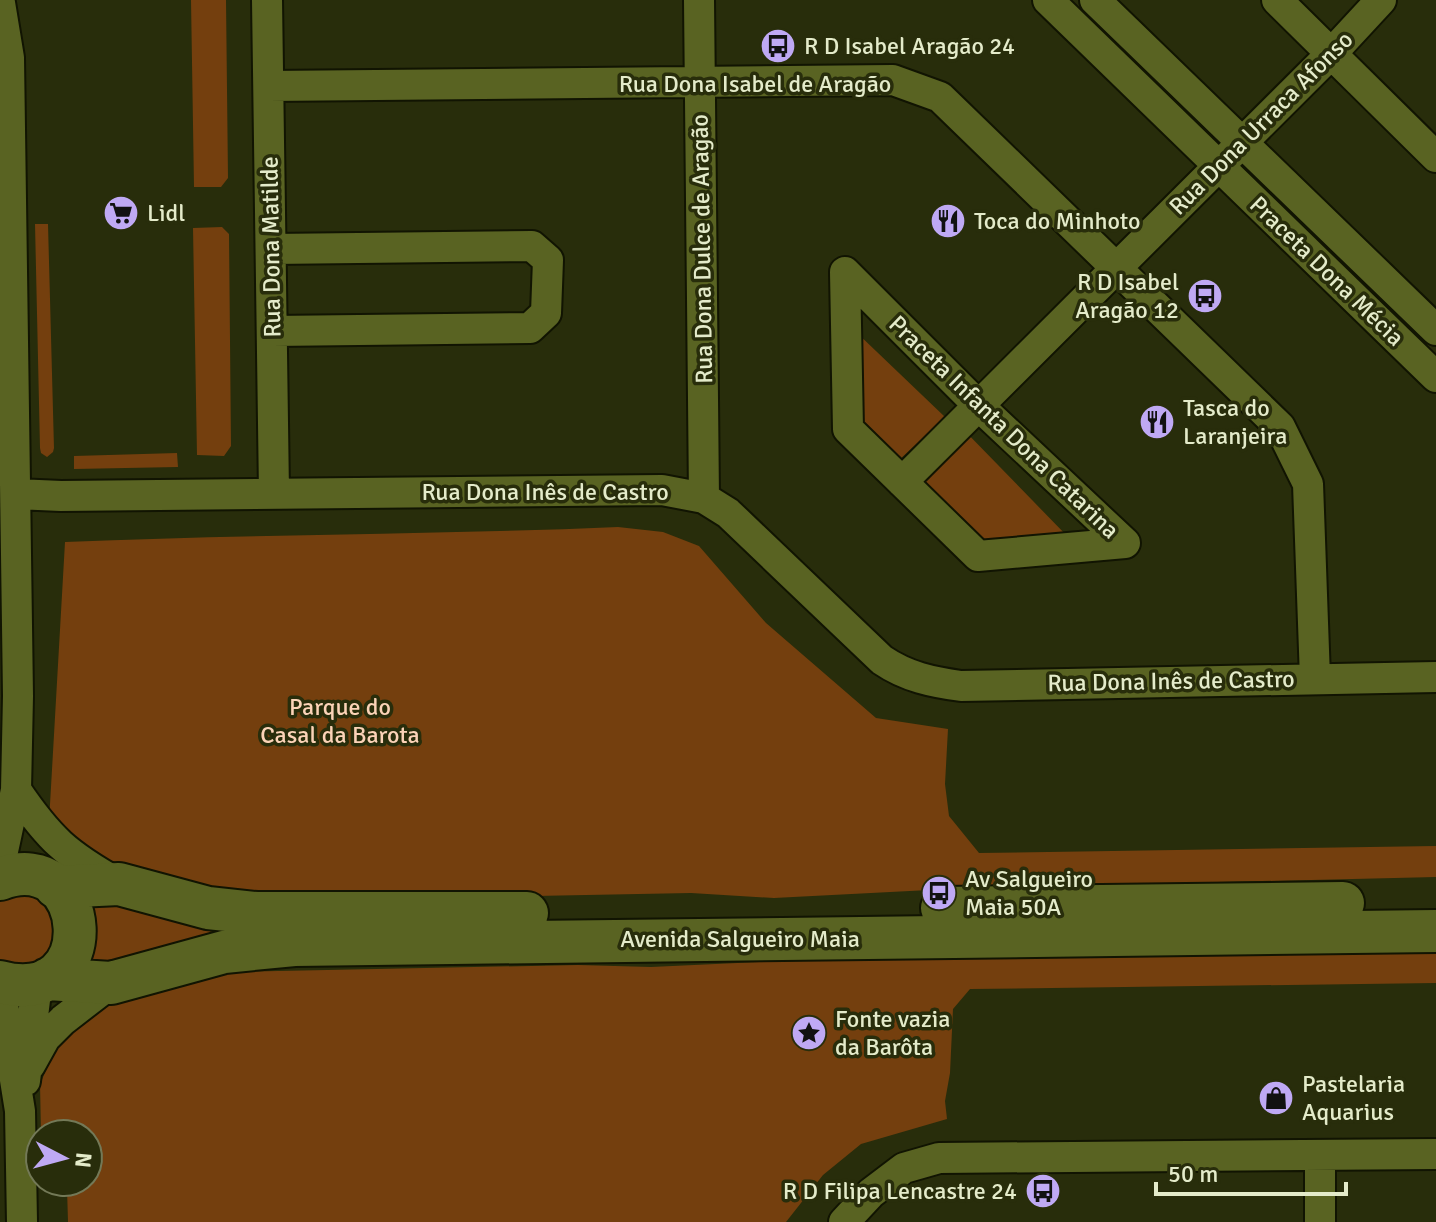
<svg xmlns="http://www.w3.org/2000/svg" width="1436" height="1222" font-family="Signika,sans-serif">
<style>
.green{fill:#743f0e}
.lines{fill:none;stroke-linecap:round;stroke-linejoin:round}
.street-casing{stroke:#111402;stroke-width:34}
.secondary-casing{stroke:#111402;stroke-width:46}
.street{stroke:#596322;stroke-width:30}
.secondary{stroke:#596322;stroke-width:42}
.labels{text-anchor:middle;stroke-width:7;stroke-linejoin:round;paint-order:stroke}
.poi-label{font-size:24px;fill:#e4ebca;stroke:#282d0b;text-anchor:start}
.street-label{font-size:24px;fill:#e4ebca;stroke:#282d0b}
.park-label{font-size:24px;fill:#fbd3b7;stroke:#282d0b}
</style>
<rect width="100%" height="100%" fill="#282d0b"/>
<path class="green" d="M 191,0 L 226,0 L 228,178 L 221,187 L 194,187 Z
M 35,224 L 48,224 L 54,448 L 53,452 L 47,457 L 41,453 L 40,448 Z
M 222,227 L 229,234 L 231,446 L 224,456 L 197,455 L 193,228 Z
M 854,330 L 945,417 L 896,463 L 860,426 Z
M 960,426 L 1069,538 L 977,546 L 909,476 Z
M 177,453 L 178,467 L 74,469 L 74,456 Z
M 618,527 L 663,532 L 699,546 L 766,623 L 876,718 L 948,729 L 945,784 L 949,816 L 979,853 L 1436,846 L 1436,877 L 968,888 L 774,898 L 691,893 L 263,901 L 99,865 L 49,822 L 65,542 C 249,534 433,535 618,527 Z
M 72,891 L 285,929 L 73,972 Z
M 0,894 L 41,894 L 62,928 L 45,965 L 0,967 Z
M 1436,950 L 1436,983 L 970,989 L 953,1009 L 950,1073 L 945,1101 L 947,1119 L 861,1144 L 823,1175 L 786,1222 L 68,1222 L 67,1188 L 47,1189 L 46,1182 L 88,1182 L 88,1134 L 41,1134 L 40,1084 L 58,1043 L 99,1007 L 128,998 L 170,990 L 224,972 L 578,965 L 651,967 L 827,959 Z"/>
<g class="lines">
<defs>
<path id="street" d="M 267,0 L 274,493
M 699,0 L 704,498
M 1048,0 L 1436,377
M 1095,0 L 1436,330
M 1277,0 L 1436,157
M 0,3 L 9,58 L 18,696 L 16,790 L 0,865
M 269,86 L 893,80 L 940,97 L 1280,427 L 1308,484 L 1315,678
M 272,249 L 532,246 L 548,260 L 546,313 L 530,328 L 273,331
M 845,272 L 978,405 L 1125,543 L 978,556 L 848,429 Z
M 902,482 L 1331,54 L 1381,0
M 16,494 L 61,496 L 662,490 L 704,498 L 728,513 L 882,660 C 907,677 932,682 961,686 L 1436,677
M 16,790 C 49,839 67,855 119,884
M 0,986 L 20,1111 L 22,1222
M 30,1065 L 45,1038 L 63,1020 L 111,983
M 25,1081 L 37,984
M 1320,1155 L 1320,1222
M 844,1222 L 871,1193 L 904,1168 L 939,1158 L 1436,1154"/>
<path id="secondary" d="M 0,879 C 93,844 106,1010 0,982
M 56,887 L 119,884 L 208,908 L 256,913 L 527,913
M 942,908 L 1343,903
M 48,979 L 111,983 L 224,952 L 294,945 L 1436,931"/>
</defs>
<use href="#street" class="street-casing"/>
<use href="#secondary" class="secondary-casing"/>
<use href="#street" class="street"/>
<use href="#secondary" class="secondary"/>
</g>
<defs>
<symbol id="bus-disc" viewBox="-11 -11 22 22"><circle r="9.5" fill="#bfa9f4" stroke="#282d0b"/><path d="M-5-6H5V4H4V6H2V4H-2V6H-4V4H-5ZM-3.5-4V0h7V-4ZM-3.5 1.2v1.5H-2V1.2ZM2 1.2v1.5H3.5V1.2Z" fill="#111"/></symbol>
<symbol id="supermarket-disc" viewBox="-11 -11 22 22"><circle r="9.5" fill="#bfa9f4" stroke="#282d0b"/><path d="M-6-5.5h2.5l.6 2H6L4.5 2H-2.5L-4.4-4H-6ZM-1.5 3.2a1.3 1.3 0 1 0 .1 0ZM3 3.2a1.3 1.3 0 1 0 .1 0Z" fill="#111"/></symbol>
<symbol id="restaurant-disc" viewBox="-11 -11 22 22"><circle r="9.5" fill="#bfa9f4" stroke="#282d0b"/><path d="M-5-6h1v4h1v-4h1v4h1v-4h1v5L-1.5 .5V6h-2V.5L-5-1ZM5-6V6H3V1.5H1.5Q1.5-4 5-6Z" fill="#111"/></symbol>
<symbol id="sight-disc" viewBox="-11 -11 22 22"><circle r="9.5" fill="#bfa9f4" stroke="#282d0b"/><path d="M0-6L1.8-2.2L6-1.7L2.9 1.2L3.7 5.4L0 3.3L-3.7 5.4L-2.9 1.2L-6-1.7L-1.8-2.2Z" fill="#111"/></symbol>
<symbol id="shop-disc" viewBox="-11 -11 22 22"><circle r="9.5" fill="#bfa9f4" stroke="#282d0b"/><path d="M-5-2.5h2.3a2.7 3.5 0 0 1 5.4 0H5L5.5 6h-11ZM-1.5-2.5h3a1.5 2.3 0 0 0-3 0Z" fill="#111"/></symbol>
</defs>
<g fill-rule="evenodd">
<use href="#bus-disc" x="758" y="26" width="40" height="40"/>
<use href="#supermarket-disc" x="101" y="193" width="40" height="40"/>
<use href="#restaurant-disc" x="928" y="201" width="40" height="40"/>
<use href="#bus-disc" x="1185" y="276" width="40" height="40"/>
<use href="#restaurant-disc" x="1137" y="402" width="40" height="40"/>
<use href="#bus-disc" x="919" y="873" width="40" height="40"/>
<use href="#sight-disc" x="789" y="1013" width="40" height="40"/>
<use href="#shop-disc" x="1256" y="1078" width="40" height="40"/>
<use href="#bus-disc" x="1023" y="1171" width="40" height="40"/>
</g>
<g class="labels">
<g class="poi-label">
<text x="804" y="54">R D Isabel Aragão 24</text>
<text x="147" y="221">Lidl</text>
<text x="974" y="229">Toca do Minhoto</text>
<text x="1179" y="290" text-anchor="end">R D Isabel<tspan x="1179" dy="28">Aragão 12</tspan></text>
<text x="1183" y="416">Tasca do<tspan x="1183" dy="28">Laranjeira</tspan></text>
<text x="965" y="887">Av Salgueiro<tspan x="965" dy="28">Maia 50A</tspan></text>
<text x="835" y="1027">Fonte vazia<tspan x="835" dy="28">da Barôta</tspan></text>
<text x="1302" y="1092">Pastelaria<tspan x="1302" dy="28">Aquarius</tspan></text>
<text x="1017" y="1199" text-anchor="end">R D Filipa Lencastre 24</text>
</g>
<g class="street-label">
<text x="755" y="92">Rua Dona Isabel de Aragão</text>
<text transform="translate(1261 123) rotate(-45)" y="8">Rua Dona Urraca Afonso</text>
<text transform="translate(271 247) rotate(-91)" y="8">Rua Dona Matilde</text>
<text transform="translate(702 249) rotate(-91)" y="8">Rua Dona Dulce de Aragão</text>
<text transform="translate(1327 271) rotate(44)" y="8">Praceta Dona Mécia</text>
<text transform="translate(1004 427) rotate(44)" y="8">Praceta Infanta Dona Catarina</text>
<text x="545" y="500">Rua Dona Inês de Castro</text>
<text transform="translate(1171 681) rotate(-1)" y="8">Rua Dona Inês de Castro</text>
<text x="740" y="947">Avenida Salgueiro Maia</text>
</g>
<g class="park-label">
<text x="340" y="715">Parque do<tspan x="340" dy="28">Casal da Barota</tspan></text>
</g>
</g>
<g transform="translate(64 1158) rotate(96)"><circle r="38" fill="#282d0b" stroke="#737957" stroke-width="2"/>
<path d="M0-6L14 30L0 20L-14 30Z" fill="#bfa9f4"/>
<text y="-12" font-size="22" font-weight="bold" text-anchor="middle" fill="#e4ebca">N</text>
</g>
<path d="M1156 1182v12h190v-12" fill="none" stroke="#e4ebca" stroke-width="4"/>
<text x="1168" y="1182" font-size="24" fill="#e4ebca" stroke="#282d0b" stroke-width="6" paint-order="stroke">50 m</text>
</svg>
